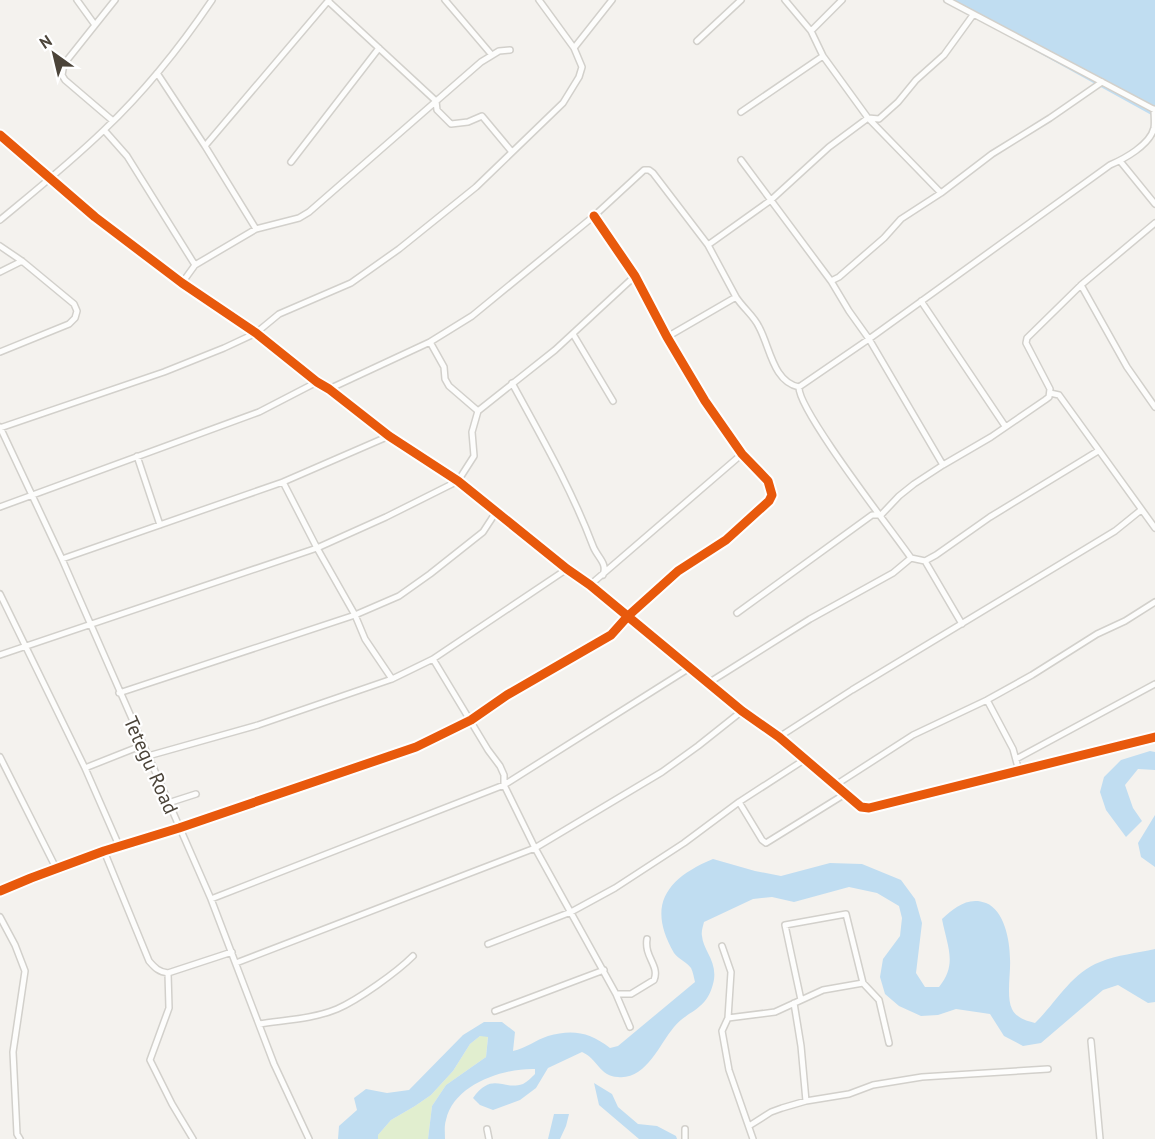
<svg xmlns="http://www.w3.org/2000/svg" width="1155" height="1139" font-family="'PT Sans',sans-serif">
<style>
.green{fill:#e1eecf}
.water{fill:#c0ddf1}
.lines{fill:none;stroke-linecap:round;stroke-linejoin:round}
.minor-casing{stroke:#d2d0cb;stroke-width:8}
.minor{stroke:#fdfdfc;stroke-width:5}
.cycleway-casing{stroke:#fff;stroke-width:13}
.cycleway{stroke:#e8590c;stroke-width:9}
.labels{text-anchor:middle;stroke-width:4.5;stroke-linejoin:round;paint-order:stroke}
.street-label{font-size:20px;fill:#4b4439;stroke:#fff}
</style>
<rect width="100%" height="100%" fill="#f4f2ee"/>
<path class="green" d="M 480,1036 L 488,1036 L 486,1057 L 446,1085 L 432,1106 L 428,1139 L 378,1139 L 378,1135 L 391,1120 L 415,1106 L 431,1095 L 453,1071 L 470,1044 Z"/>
<path class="water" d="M 943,0 L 1155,0 L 1155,117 L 947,2 Z
M 1150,751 L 1155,752 L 1155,770 L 1138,769 L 1125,785 L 1133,808 L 1142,821 L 1126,837 L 1106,810 L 1100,792 L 1104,777 L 1121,760 Z
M 1155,815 L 1155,867 L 1141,857 L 1138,843 Z
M 713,859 L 755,871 L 781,876 L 830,863 L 862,864 L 901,880 L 915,899 L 922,923 L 916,973 L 925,987 L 939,987 C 958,964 947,946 942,919 C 954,908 968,896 986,903 C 1004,910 1010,940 1010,959 C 1011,972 1006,997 1012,1009 C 1016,1018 1027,1021 1035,1023 C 1056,1003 1071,973 1100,962 C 1117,955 1137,953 1155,949 L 1155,1002 L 1148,1003 L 1118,985 L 1103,990 L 1041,1043 L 1023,1046 L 1004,1036 L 990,1014 L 956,1009 L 938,1015 L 921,1016 L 899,1006 L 885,994 L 880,977 L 883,959 L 900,936 L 902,918 L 899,906 L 877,893 L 849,887 L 794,902 L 772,897 L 753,899 L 704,922 C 703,926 701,932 702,936 C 703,951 719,962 713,984 C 706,1011 688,1010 674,1027 C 659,1045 646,1080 618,1077 C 599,1076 598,1059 582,1052 L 548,1068 L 536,1088 L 520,1100 L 493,1110 L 480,1105 L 473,1098 C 493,1071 502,1091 523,1084 C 527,1082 532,1077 535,1074 L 535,1069 C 504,1068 454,1084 446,1120 C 444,1126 445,1133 445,1139 L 428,1139 L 432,1106 L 446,1085 L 486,1057 L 488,1037 L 480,1036 L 470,1044 L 453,1071 L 431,1095 L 415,1106 L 391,1120 L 378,1135 L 378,1139 L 338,1139 L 339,1126 L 357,1110 L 354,1098 L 366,1089 L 387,1093 L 409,1090 L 463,1035 L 484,1022 L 502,1022 L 515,1032 L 513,1051 C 526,1048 536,1040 548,1036 C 572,1029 590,1032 610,1048 L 618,1046 L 695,982 C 694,978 693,972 691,968 C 687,962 678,959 674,953 C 646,905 667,878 713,859 Z
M 594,1083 L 612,1094 L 618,1107 L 638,1124 L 657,1126 L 676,1136 L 677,1139 L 639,1139 L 599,1105 Z
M 554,1114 L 569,1114 L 566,1126 L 560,1139 L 548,1139 Z"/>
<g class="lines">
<defs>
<path id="minor" d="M 77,0 L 95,25
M 445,0 L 491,54
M 539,0 L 574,48
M 785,0 L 811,31 L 823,56 L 868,118 L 941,193
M 947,0 L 1155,110
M 328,1 L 436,101 L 437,110 L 451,124 L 468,122 L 482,116 L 512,152
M 811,31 L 842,0
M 697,41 L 741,0
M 157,73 L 205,146 L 256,229
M 741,112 L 823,56
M 113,121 L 65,80 L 62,75 L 64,64 L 115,0
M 104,130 L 127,156 L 195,265
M 0,135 L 95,217 L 182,283 L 256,333 L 317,382 L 329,389 L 389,436 L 458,481 L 567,569 L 590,585 L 742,711 L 779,737 L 861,807 L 869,808 L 1155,737
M 205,146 L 329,0
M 741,160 L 831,281 L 849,311 L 869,339 L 943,465
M 1120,161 L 1155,204
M 291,162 L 379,48
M 0,220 C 35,191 71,162 104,130 C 144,92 181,46 212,0
M 0,246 L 22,261 L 74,304 L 77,311 L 75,318 L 69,324 L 0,352
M 0,272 L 22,261
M 831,281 L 839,277 L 884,238 L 901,219 L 941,193 L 992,154 L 1050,118 L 1102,82
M 182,283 L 195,265 L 256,229 L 299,218 L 309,212 L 481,62 L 499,51 L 510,50
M 1081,285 L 1127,367 L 1155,407
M 736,297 L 708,245 L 771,200 L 829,147 L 868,118 L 879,119 L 898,102 L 916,80 L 944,55 L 973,15
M 921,301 L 1005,426
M 573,334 L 613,401
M 667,337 L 736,297 C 743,308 754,316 759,327 C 770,347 773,382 799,387 L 869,339 L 1110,165 C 1124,159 1150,145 1154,128 C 1155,123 1154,115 1154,109
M 430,342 L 444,367 L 445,379 L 449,386 L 478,411
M 512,383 C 542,438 571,488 593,546 C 597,557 608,563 603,575
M 799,387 C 797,409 893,532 911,558 L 925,561 L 936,555 L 990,517 L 1098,451
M 329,389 L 430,342 L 472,316 L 594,216 L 644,170 L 649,170 L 653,173 L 708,245
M 1050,393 L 1059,395 L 1155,528
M 0,427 L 62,559 L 211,899 L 274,1064 L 309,1139
M 0,428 L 164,372 L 224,348 L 256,333 L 279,314 L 351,283 L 399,249 L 476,187 L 563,103 L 579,77 L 582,67 L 574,48 L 612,0
M 137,456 L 160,525
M 283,482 L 317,548 L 355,615 L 365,639 L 392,679
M 0,507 L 259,412 L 317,382
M 62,559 L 283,482 L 389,436
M 925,561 L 962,624
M 590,585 L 742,454
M 0,594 L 85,768 L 120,848
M 737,613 L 872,515 L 881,515 L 899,496 L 914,484 L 943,465 L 991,437 L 1045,400 L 1049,397 L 1050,389 L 1026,343 L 1027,338 L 1081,285 L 1155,223
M 0,655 L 317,548 L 386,517 L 458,481 L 474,456 L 472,432 L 478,411 L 555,350 L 635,276
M 710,682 L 810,619 L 893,573 L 911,558
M 119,693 L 355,615 L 399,596 L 430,574 L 483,532 L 496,512
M 987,700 L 1013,749 L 1019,771
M 779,737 L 852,690 L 1115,531 L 1141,510
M 148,756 L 258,725 L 392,679 L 433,659 L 567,569
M 0,757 L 56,868
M 1016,759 L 1155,684
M 85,768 L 143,745
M 834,786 L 913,735 L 987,700 L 1032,675 L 1097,634 L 1125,621 L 1155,602
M 739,802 L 762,840 L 766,843 L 845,794
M 168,803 L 196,794
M 104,851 L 149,961 C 155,968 159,972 168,973 L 232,952
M 0,891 L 31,878 L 104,851 L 179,828 L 416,747 L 471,720 L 507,695 L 611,635 L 628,616 L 678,571 L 726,540 L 769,501 L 772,495 L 768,481 L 742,454 L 705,401 L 667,337 L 635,276 L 594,216
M 211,899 L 504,785 L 691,667
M 0,917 L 15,945 L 25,971 L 13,1052 L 17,1134 L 20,1139
M 647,939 C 644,957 660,966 654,980 L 631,994 L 616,994 L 535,848 L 662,772 L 698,746 L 742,711
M 488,944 L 571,912 L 615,888 L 684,843 L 739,802 L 804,760
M 722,946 L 731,972 L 728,1018 L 722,1031 L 729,1070 L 753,1139
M 236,963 L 535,848 L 504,785 L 504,775 L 500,766 L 488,750 L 433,659
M 168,973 L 169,1008 L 150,1060 L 172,1104 L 193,1139
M 616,994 L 630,1027
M 801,1000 L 785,925 L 846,914 L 863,983 L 879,1000 L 889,1043
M 794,1003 L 801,1046 L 806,1101
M 495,1011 L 604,970
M 728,1018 L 775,1012 L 823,990 L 863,983
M 259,1024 C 284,1020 313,1019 337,1009 C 358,1000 397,972 413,956
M 1091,1041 L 1100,1139
M 749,1126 L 771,1112 L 782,1108 L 806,1101 L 849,1094 L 873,1085 L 922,1077 L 1048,1069
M 487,1129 L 489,1139
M 685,1139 L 685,1129"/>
</defs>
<use href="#minor" class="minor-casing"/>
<use href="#minor" class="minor"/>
<defs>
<path id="cycleway" d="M 0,135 L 95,217 L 182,283 L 256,333 L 317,382 L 329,389 L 389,436 L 458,481 L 567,569 L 590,585 L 742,711 L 779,737 L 861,807 L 869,808 L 1155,737
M 0,891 L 31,878 L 104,851 L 179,828 L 416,747 L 471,720 L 507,695 L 611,635 L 628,616 L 678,571 L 726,540 L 769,501 L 772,495 L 768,481 L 742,454 L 705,401 L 667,337 L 635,276 L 594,216"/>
</defs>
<use href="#cycleway" class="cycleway-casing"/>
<use href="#cycleway" class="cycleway"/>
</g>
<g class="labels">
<g class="street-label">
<text transform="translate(151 765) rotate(66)" y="7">Tetegu Road</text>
</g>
</g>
<g transform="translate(54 54) rotate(326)" stroke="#ffffff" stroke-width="4.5" paint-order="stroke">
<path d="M0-4.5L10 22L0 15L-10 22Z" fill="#4b4439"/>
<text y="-9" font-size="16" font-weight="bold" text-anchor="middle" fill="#4b4439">N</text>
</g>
</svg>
